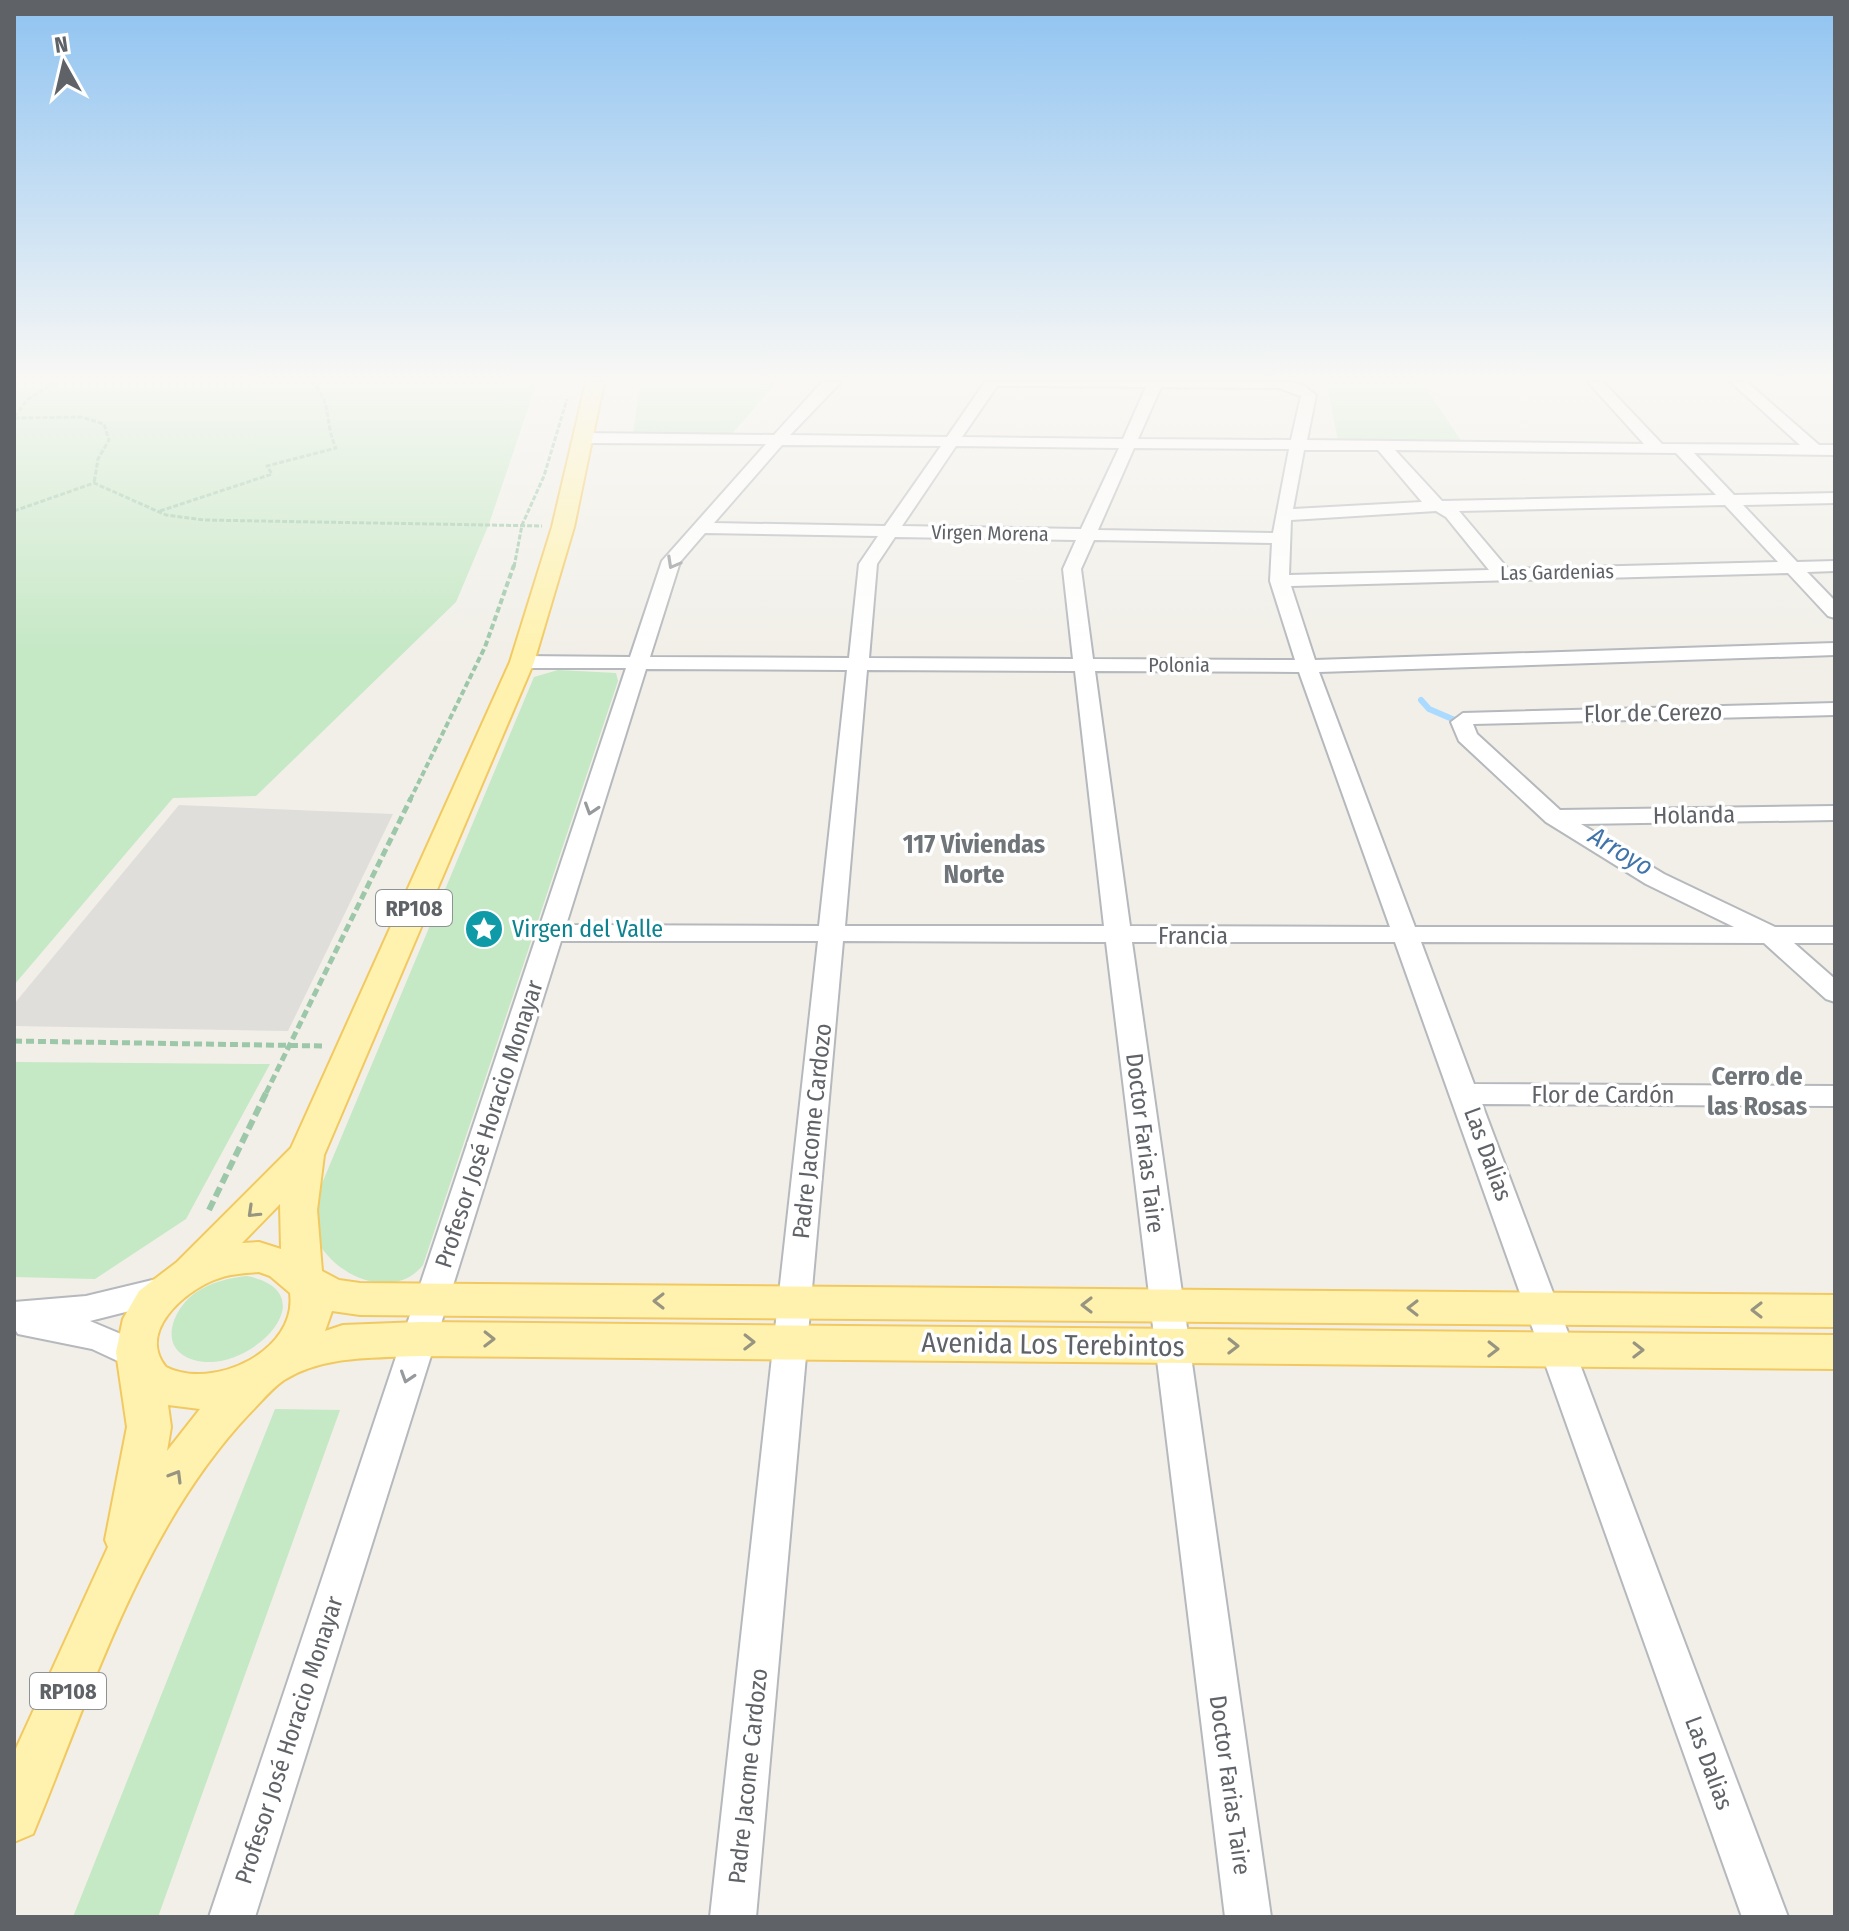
<svg xmlns="http://www.w3.org/2000/svg" width="1849" height="1931" font-family="'Fira Sans Condensed',sans-serif">
<style>
.industrial{fill:#e0deda}
.green{fill:#c5e8c5}
.lines{fill:none;stroke-linecap:round;stroke-linejoin:round}
.stream{stroke:#aadaff;stroke-width:6}
.minor-casing{stroke:#b5b8bc;stroke-width:4}
.major-casing{stroke:#f2c960;stroke-width:4}
.path-far3{stroke:#9cc7a9;stroke-width:3;stroke-dasharray:5 2;stroke-linecap:butt}
.path-far2{stroke:#9cc7a9;stroke-width:4;stroke-dasharray:6 3;stroke-linecap:butt}
.path-far1{stroke:#9cc7a9;stroke-width:5;stroke-dasharray:8 4;stroke-linecap:butt}
.path{stroke:#9cc7a9;stroke-width:6;stroke-dasharray:10 5;stroke-linecap:butt}
.minor{fill:#fff;fill-rule:evenodd}
.major{fill:#fff2af;fill-rule:evenodd}
.oneway{stroke:#979a9d}
.oneway2{stroke:#979581}
.labels{text-anchor:middle;stroke-width:7;stroke-linejoin:round;paint-order:stroke}
.far-street-label{font-size:20px;fill:#5f6368;stroke:#fff}
.shield{fill:#fff;stroke:#8f9295;stroke-width:2}
.shield-label{font-size:22px;font-weight:bold;fill:#5f6368}
.street-label{font-size:24px;fill:#5f6368;stroke:#fff}
.culture-label{font-size:24px;fill:#0d838f;stroke:#fff;text-anchor:start}
.neighbourhood-label{font-size:26px;font-weight:bold;fill:#70757a;stroke:#fff}
.water-label{font-size:26px;font-style:italic;fill:#4174aa;stroke:#fff}
.near-street-label{font-size:28px;fill:#5f6368;stroke:#fff}
</style>
<rect width="100%" height="100%" fill="#f1efe8"/>
<path class="industrial" d="M 179,805 L 393,814 L 288,1031 L 14,1026 L 14,1004 Z"/>
<path class="green" d="M 14,382 L 537,382 L 489,524 L 456,602 L 256,796 L 173,798 L 14,985 Z
M 640,382 L 777,382 L 731,435 L 633,434 Z
M 1326,382 L 1422,382 L 1462,442 L 1338,441 Z
M 558,670 L 616,673 L 618,681 L 423,1265 C 394,1301 338,1278 318,1242 C 309,1227 313,1208 318,1193 L 534,677 Z
M 14,1062 L 270,1064 L 186,1219 L 95,1279 L 14,1277 Z
M 247,1276 C 331,1293 248,1376 194,1360 C 157,1349 172,1310 195,1293 C 211,1282 229,1278 247,1276 Z
M 275,1409 L 340,1410 L 158,1917 L 73,1917 Z"/>
<g class="lines">
<path class="stream" d="M 1421,700 L 1429,709 L 1464,724"/>
<defs>
<path id="minor" d="M 822,382 L 841,382 L 790,435 L 947,437 L 985,382 L 1291,382 L 1303,385 L 1316,395 L 1307,440 L 1644,444 L 1588,382 L 1603,382 L 1662,444 L 1800,445 L 1731,382 L 1747,382 L 1819,445 L 1835,445 L 1835,455 L 1694,453 L 1734,495 L 1835,493 L 1835,503 L 1743,505 L 1797,562 L 1835,561 L 1835,571 L 1807,572 L 1835,601 L 1835,618 L 1828,616 L 1788,573 L 1291,586 L 1315,660 L 1835,643 L 1835,655 L 1319,672 L 1415,927 L 1734,927 L 1646,884 L 1546,822 L 1459,741 L 1451,722 L 1463,713 L 1835,703 L 1835,715 L 1473,724 L 1477,734 L 1560,810 L 1835,806 L 1835,820 L 1581,824 L 1664,874 L 1775,927 L 1835,927 L 1835,943 L 1794,943 L 1835,979 L 1835,1002 L 1826,999 L 1764,943 L 1421,942 L 1474,1084 L 1835,1086 L 1835,1106 L 1482,1104 L 1788,1917 L 1742,1917 L 1395,942 L 1132,942 L 1271,1917 L 1225,1917 L 1106,942 L 843,941 L 756,1917 L 710,1917 L 818,941 L 561,941 L 255,1917 L 209,1917 L 626,668 L 522,668 L 512,662 L 522,656 L 630,657 L 662,561 L 766,444 L 583,443 L 575,438 L 583,433 L 774,435 ZM 997,386 L 999,386 L 1146,387 L 1123,439 L 962,437 ZM 1161,387 L 1279,388 L 1301,396 L 1291,440 L 1138,439 ZM 782,445 L 941,446 L 885,526 L 714,523 ZM 956,446 L 1119,448 L 1081,529 L 902,526 ZM 1134,448 L 1289,449 L 1273,533 L 1098,530 ZM 1304,450 L 1378,450 L 1422,502 L 1293,509 ZM 1395,450 L 1676,453 L 1716,495 L 1442,501 ZM 1725,505 L 1778,562 L 1508,569 L 1459,511 ZM 1436,511 L 1446,517 L 1489,570 L 1289,575 L 1291,520 ZM 705,533 L 878,536 L 859,564 L 849,658 L 650,657 L 680,562 ZM 895,537 L 1076,540 L 1063,569 L 1073,659 L 869,658 L 877,564 ZM 1094,540 L 1272,543 L 1270,581 L 1295,660 L 1093,659 L 1081,569 ZM 646,669 L 847,670 L 819,926 L 566,925 ZM 867,670 L 1075,671 L 1104,926 L 845,926 ZM 1095,671 L 1299,672 L 1390,927 L 1130,926 Z
M 165,1277 L 177,1281 L 181,1290 L 177,1299 L 90,1321 L 147,1345 L 152,1355 L 147,1365 L 135,1369 L 92,1349 L 18,1334 L 14,1328 L 14,1302 L 86,1296 Z"/>
<path id="major" d="M 586,382 L 604,382 L 574,527 L 534,662 L 324,1155 L 317,1210 L 322,1271 L 339,1280 L 360,1283 L 1835,1295 L 1835,1327 L 360,1315 L 332,1311 L 325,1331 L 343,1325 L 420,1322 L 1835,1335 L 1835,1369 L 420,1356 C 375,1358 324,1355 284,1380 C 271,1389 260,1403 249,1414 C 141,1529 92,1691 33,1834 L 14,1842 L 14,1753 L 108,1547 L 105,1540 L 127,1427 L 116,1352 L 123,1319 L 139,1291 L 177,1262 L 291,1148 L 510,662 L 552,527 ZM 280,1204 L 281,1249 L 259,1242 L 242,1243 ZM 259,1272 L 270,1276 L 290,1293 C 298,1351 213,1391 166,1367 C 137,1332 184,1292 214,1280 C 228,1274 244,1273 259,1272 ZM 168,1405 L 200,1409 L 167,1451 L 171,1427 Z"/>
</defs>
<use href="#minor" class="minor-casing"/>
<use href="#major" class="major-casing"/>
<path class="path-far3" d="M 55,382 L 27,400 L 14,418 L 81,417 L 104,424 L 109,440 L 98,459 L 94,483
M 14,511 L 94,483 L 166,515 L 204,520 L 542,526
M 160,511 L 272,474 L 267,466 L 336,448 C 324,422 333,406 313,382
M 514,567 L 522,525 L 544,476 L 567,399"/>
<path class="path-far2" d="M 410,800 L 485,647 L 514,565"/>
<path class="path-far1" d="M 14,1041 L 325,1046
M 266,1093 L 411,798"/>
<path class="path" d="M 209,1210 L 267,1091"/>
<use href="#minor" class="minor"/>
<use href="#major" class="major"/>
</g>
<defs><path id="oneway-chevron" d="M-2-3.5L2.5 0L-2 3.5" fill="none" stroke-width="1.6" stroke-linecap="round" stroke-linejoin="round" transform="scale(2)"/></defs>
<g class="oneway">
<use href="#oneway-chevron" transform="translate(673 563) rotate(119)"/>
<use href="#oneway-chevron" transform="translate(591 809) rotate(108)"/>
<use href="#oneway-chevron" transform="translate(407 1377) rotate(108)"/>
</g>
<g class="oneway2">
<use href="#oneway-chevron" transform="translate(253 1212) rotate(136)"/>
<use href="#oneway-chevron" transform="translate(659 1301) rotate(-180)"/>
<use href="#oneway-chevron" transform="translate(1087 1305) rotate(-180)"/>
<use href="#oneway-chevron" transform="translate(1413 1308) rotate(-180)"/>
<use href="#oneway-chevron" transform="translate(1757 1310) rotate(-180)"/>
<use href="#oneway-chevron" transform="translate(489 1339) rotate(1)"/>
<use href="#oneway-chevron" transform="translate(749 1342) rotate(1)"/>
<use href="#oneway-chevron" transform="translate(1233 1346) rotate(1)"/>
<use href="#oneway-chevron" transform="translate(1493 1349) rotate(1)"/>
<use href="#oneway-chevron" transform="translate(1638 1350) rotate(1)"/>
<use href="#oneway-chevron" transform="translate(176 1476) rotate(-59)"/>
</g>
<linearGradient id="sky" x2="0" y2="1"><stop stop-color="#8fc3f1"/><stop offset="0.58" stop-color="#f9f8f5"/><stop offset="1" stop-color="#f9f8f5" stop-opacity="0"/></linearGradient>
<rect width="1849" height="653" fill="url(#sky)"/>
<defs>
<symbol id="sight-disc" viewBox="-11 -11 22 22"><circle r="9.5" fill="#0f9aa8" stroke="#fff"/><path d="M0-6L1.8-2.2L6-1.7L2.9 1.2L3.7 5.4L0 3.3L-3.7 5.4L-2.9 1.2L-6-1.7L-1.8-2.2Z" fill="#fff"/></symbol>
</defs>
<g fill-rule="evenodd">
<use href="#sight-disc" x="462" y="907" width="44" height="44"/>
</g>
<g class="labels">
<g class="far-street-label">
<text transform="translate(990 533) rotate(1)" y="7">Virgen Morena</text>
<text transform="translate(1557 572) rotate(-1)" y="7">Las Gardenias</text>
<text x="1179" y="672">Polonia</text>
</g>
<g class="shield">
<rect x="376" y="890" width="76" height="36" rx="6"/>
<rect x="30" y="1673" width="76" height="36" rx="6"/>
</g>
<g class="shield-label">
<text x="414" y="916">RP108</text>
<text x="68" y="1699">RP108</text>
</g>
<g class="street-label">
<text transform="translate(1653 713) rotate(-1)" y="8">Flor de Cerezo</text>
<text transform="translate(1694 815) rotate(-1)" y="8">Holanda</text>
<text x="1193" y="944">Francia</text>
<text x="1603" y="1103">Flor de Cardón</text>
<text transform="translate(489 1124) rotate(-72)" y="8">Profesor José Horacio Monayar</text>
<text transform="translate(812 1131) rotate(-84)" y="8">Padre Jacome Cardozo</text>
<text transform="translate(1145 1143) rotate(83)" y="8">Doctor Farias Taire</text>
<text transform="translate(1488 1154) rotate(70)" y="8">Las Dalias</text>
<text transform="translate(289 1740) rotate(-72)" y="8">Profesor José Horacio Monayar</text>
<text transform="translate(1709 1763) rotate(70)" y="8">Las Dalias</text>
<text transform="translate(748 1776) rotate(-84)" y="8">Padre Jacome Cardozo</text>
<text transform="translate(1230 1785) rotate(82)" y="8">Doctor Farias Taire</text>
</g>
<g class="culture-label">
<text x="512" y="937">Virgen del Valle</text>
</g>
<g class="neighbourhood-label">
<text x="974" y="853">117 Viviendas<tspan x="974" dy="30">Norte</tspan></text>
<text x="1757" y="1085">Cerro de<tspan x="1757" dy="30">las Rosas</tspan></text>
</g>
<g class="water-label">
<text transform="translate(1621 851) rotate(31)" y="9">Arroyo</text>
</g>
<g class="near-street-label">
<text transform="translate(1053 1344) rotate(1)" y="10">Avenida Los Terebintos</text>
</g>
</g>
<rect width="1849" height="1931" fill="none" stroke="#5f6368" stroke-width="32"/>
<g transform="translate(64 64) rotate(352)" stroke="#ffffff" stroke-width="6" paint-order="stroke">
<path d="M0-6L14 30L0 20L-14 30Z" fill="#5f6368"/>
<text y="-12" font-size="22" font-weight="bold" text-anchor="middle" fill="#5f6368">N</text>
</g>
</svg>
